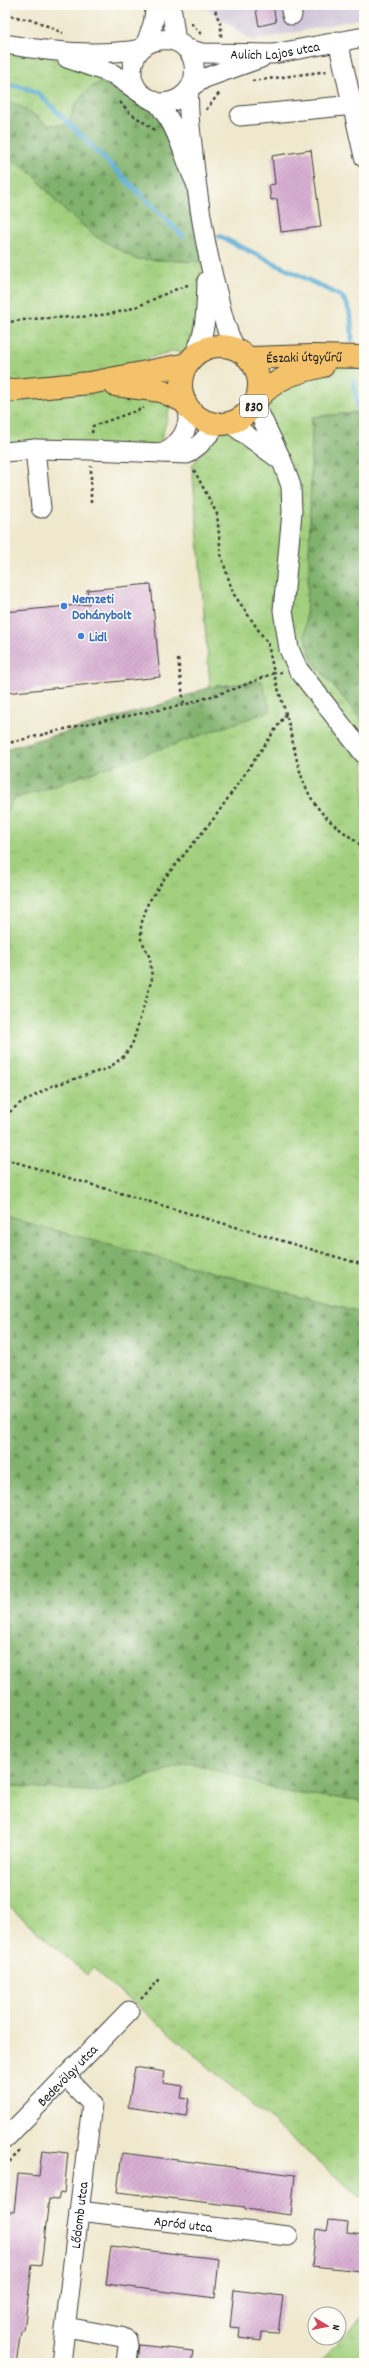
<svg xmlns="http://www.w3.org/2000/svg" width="369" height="2368" font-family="Dekko,sans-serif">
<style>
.industrial{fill:#cbbfd5}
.grass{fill:url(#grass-tufts);stroke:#5f764d}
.forest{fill:url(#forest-firs);stroke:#4e6744}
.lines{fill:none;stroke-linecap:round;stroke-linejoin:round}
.stream{stroke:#59acd4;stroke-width:5}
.building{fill:url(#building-hatch)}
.minor-casing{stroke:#3c3b37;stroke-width:21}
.major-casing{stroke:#3c3b37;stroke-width:24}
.path{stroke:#3c3b37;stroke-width:2.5;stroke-dasharray:3 3;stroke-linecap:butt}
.minor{stroke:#fff;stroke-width:19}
.major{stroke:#f3c26a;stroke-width:22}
.shop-dot{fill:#3f7fe0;stroke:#fdfcf7;stroke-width:1.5}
.labels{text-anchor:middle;stroke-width:3;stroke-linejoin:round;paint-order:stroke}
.shield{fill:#fdfcf7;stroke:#605f5e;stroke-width:1}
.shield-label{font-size:13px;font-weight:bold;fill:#1c1c1c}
.street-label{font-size:14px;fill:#1c1c1c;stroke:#fdfcf7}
.shop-label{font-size:14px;font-weight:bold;fill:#366cbe;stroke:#fdfcf7;text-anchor:start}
</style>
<defs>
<pattern id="grass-tufts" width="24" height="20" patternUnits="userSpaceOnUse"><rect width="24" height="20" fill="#a2d07e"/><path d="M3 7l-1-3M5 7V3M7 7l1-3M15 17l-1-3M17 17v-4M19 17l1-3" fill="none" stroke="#8bb26c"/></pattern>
<pattern id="forest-firs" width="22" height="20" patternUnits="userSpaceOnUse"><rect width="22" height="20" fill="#81b26d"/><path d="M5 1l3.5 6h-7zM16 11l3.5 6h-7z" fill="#699059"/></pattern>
<pattern id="building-hatch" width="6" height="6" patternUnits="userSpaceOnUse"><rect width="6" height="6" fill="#d8afd3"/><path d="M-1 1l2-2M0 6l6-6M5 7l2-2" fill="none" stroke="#b996b5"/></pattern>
</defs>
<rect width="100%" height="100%" fill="#fdfcf7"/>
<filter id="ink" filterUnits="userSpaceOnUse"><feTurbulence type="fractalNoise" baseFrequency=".025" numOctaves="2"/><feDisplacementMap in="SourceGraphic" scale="8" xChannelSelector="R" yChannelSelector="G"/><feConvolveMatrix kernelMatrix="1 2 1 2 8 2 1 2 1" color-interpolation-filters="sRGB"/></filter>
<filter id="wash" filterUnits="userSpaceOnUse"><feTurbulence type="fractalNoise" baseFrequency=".012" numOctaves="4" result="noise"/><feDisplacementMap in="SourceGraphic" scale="16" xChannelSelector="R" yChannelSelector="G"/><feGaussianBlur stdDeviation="0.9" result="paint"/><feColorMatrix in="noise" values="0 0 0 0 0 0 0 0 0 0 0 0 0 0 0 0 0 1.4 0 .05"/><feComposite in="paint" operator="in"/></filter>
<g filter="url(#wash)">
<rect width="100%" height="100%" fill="#efe8cd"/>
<path class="industrial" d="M 201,5 L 364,5 L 364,18 L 253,41 Z"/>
<path class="grass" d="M 5,47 L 28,51 L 112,76 L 75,104 L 68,125 L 48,125 L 22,107 L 5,100 Z
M 5,156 L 33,174 L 58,204 L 95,236 L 136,259 L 206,262 L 194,355 L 172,351 L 147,359 L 146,366 L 171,403 L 159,448 L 5,449 Z
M 364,359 L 364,412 L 312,417 L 309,564 L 305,635 L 312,660 L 364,723 L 364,1313 L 5,1217 L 5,816 L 12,800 L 262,681 L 210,687 L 192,465 L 219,434 L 252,416 L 297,374 Z
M 190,1762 L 285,1792 L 358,1800 L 364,1805 L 364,2201 L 131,2000 L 113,1987 L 93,1968 L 87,1975 L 5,1903 L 5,1788 L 14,1786 L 101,1792 Z
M 364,2315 L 364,2363 L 318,2363 Z"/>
<path class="forest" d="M 112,76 L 128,85 L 176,138 L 206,262 L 136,259 L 95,236 L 58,204 L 33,174 L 5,156 L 5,100 L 22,107 L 48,125 L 68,125 C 78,96 85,89 112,76 Z
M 364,412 L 364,723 L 312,660 L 305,635 L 309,564 L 312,417 Z
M 262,681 L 271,711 L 12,800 L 5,816 L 5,749 L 154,707 L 210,687 Z
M 5,1217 L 364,1313 L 364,1805 L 358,1800 L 285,1792 L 190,1762 L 101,1792 L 14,1786 L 5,1788 Z"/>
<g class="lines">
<path class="stream" d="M 5,85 L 21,86 L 39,94 L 183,236
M 219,236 L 341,296 C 352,308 352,325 352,340
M 353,380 L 364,434"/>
</g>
<g id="blocks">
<path class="building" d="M 255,5 L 273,5 L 276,22 L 259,26 Z
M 311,150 L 321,227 L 281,232 L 277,199 L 271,200 L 269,185 L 275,184 L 272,156 Z
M 151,584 L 160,677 L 5,693 L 5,612 L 89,604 L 87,590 Z
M 135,2067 L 165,2072 L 163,2083 L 183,2086 L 181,2098 L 189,2099 L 186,2116 L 128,2107 Z
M 42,2150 L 68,2153 L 64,2193 L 60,2192 L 58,2200 L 49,2199 L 41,2266 L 32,2265 L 24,2331 L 21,2331 L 16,2363 L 5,2363 L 5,2223 L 8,2212 L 14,2212 L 18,2174 L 39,2176 Z
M 122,2153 L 295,2175 L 291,2215 L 245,2209 L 245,2207 L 117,2192 Z
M 329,2220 L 348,2222 L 347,2233 L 364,2235 L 361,2271 L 312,2266 L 316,2229 L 327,2231 Z
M 111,2246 L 219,2259 L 215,2298 L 106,2284 Z
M 234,2290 L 283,2296 L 278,2333 L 262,2332 L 261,2341 L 239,2338 L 240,2328 L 230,2327 Z
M 139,2345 L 193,2351 L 191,2363 L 137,2363 Z"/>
</g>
</g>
<g filter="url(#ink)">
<use href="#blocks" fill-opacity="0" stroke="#3c3b37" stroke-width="1"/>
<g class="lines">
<defs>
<g id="minor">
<path d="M 171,5 L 176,42"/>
<path d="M 290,5 L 292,15"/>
<path d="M 338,41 L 364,157"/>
<path d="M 5,44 C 49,52 96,57 141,49"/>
<path d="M 145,46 L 153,24 L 156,5"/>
<path id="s1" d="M 185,48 L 202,53 L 273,54 L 364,37"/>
<path d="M 67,58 L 113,74 L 139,92"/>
<path d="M 192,86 L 205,78 L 261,58"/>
<path d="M 189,90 C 187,112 191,132 193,154 C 198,202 205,249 218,296 C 222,314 226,331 235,348"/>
<path d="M 157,103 C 209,105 204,34 160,40 C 151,41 142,46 137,54 C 132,62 130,74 134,83 C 138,94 146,97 156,102 C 160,105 164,112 167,116 C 180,135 185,160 195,181"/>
<path d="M 240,116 L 364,104"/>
<path d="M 194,355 C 207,333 206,307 207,281"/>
<path d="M 255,404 L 282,461 L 291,486 L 292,512 L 283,610 L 289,649 L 298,669 L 364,754"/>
<path d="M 230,423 L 279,459"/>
<path d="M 35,449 L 41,508"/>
<path d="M 5,452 L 35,449 L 91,450 L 187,454 L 199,445 L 218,424"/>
<path d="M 164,453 C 183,440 186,434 190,411"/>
<path id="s2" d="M 5,2139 L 129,2011"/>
<path id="s3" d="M 79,2211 L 288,2236"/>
<path d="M 66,2327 L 121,2337 L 127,2340 L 128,2346 L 126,2363"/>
<path id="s4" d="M 61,2363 L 92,2104 L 66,2077"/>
</g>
<g id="major">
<circle cx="220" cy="385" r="39"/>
<path id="s5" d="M 250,358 L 311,356 L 364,357"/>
<path d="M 115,385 L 161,391 L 185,402"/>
<path d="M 5,391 L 90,383 L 187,364"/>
<path d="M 257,399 C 279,376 294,373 323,366"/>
</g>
</defs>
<use href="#minor" class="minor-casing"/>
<use href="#major" class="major-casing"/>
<path class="path" d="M 213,5 L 221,26 L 221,37
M 5,15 L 36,21 L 63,33
M 191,23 L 201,34
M 252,81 L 328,71
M 120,102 L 130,113 L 155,130
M 206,110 L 220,92
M 5,323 C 41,315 78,320 114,313 C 142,308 164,292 191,284
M 92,433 L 93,426 L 144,408
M 91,503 L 91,466
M 178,659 L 184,705
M 282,672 L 274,673 C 277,687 282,700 286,714 C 295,745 297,781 318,808 C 330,824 349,835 364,848
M 5,744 L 81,725 L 184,705 L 237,688 L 274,673 L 268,644 L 233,593 L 221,555 L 217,514 L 194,470
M 5,1116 L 19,1104 L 52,1086 L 109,1068 L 124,1056 L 132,1045 L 152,979 L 150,958 L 141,939 L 141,925 L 148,903 L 164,879 L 215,817 L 286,714
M 5,1159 L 364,1265
M 141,1999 L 161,1978
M 5,2166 L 20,2151"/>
<use href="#minor" class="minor"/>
<use href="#major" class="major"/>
</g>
</g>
<g class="shop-dot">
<circle cx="64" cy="606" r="4"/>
<circle cx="81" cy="636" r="4"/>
</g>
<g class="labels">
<rect class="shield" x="240" y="395" width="28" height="22" rx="3"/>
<g class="shield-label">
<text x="254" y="411">830</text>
</g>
<g class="street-label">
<text dy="5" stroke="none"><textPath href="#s1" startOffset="91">Aulich Lajos utca</textPath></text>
<text dy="5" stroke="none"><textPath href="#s5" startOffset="54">Északi útgyűrű</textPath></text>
<text dy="5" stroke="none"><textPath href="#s2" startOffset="89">Bedevölgy utca</textPath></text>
<text dy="5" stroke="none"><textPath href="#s4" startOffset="149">Lődomb utca</textPath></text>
<text dy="5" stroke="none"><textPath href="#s3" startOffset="105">Apród utca</textPath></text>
</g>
<g class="shop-label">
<text x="72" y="603">Nemzeti<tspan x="72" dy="16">Dohánybolt</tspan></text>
<text x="89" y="641">Lidl</text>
</g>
</g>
<rect width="369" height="2368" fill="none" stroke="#fdfcf7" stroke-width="20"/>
<g transform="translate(327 2326) rotate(100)"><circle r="19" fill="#fdfcf7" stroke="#a3a29f"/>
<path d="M0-3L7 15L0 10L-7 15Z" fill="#d1495b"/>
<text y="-6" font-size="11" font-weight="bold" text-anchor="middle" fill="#1c1c1c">N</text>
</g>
</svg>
